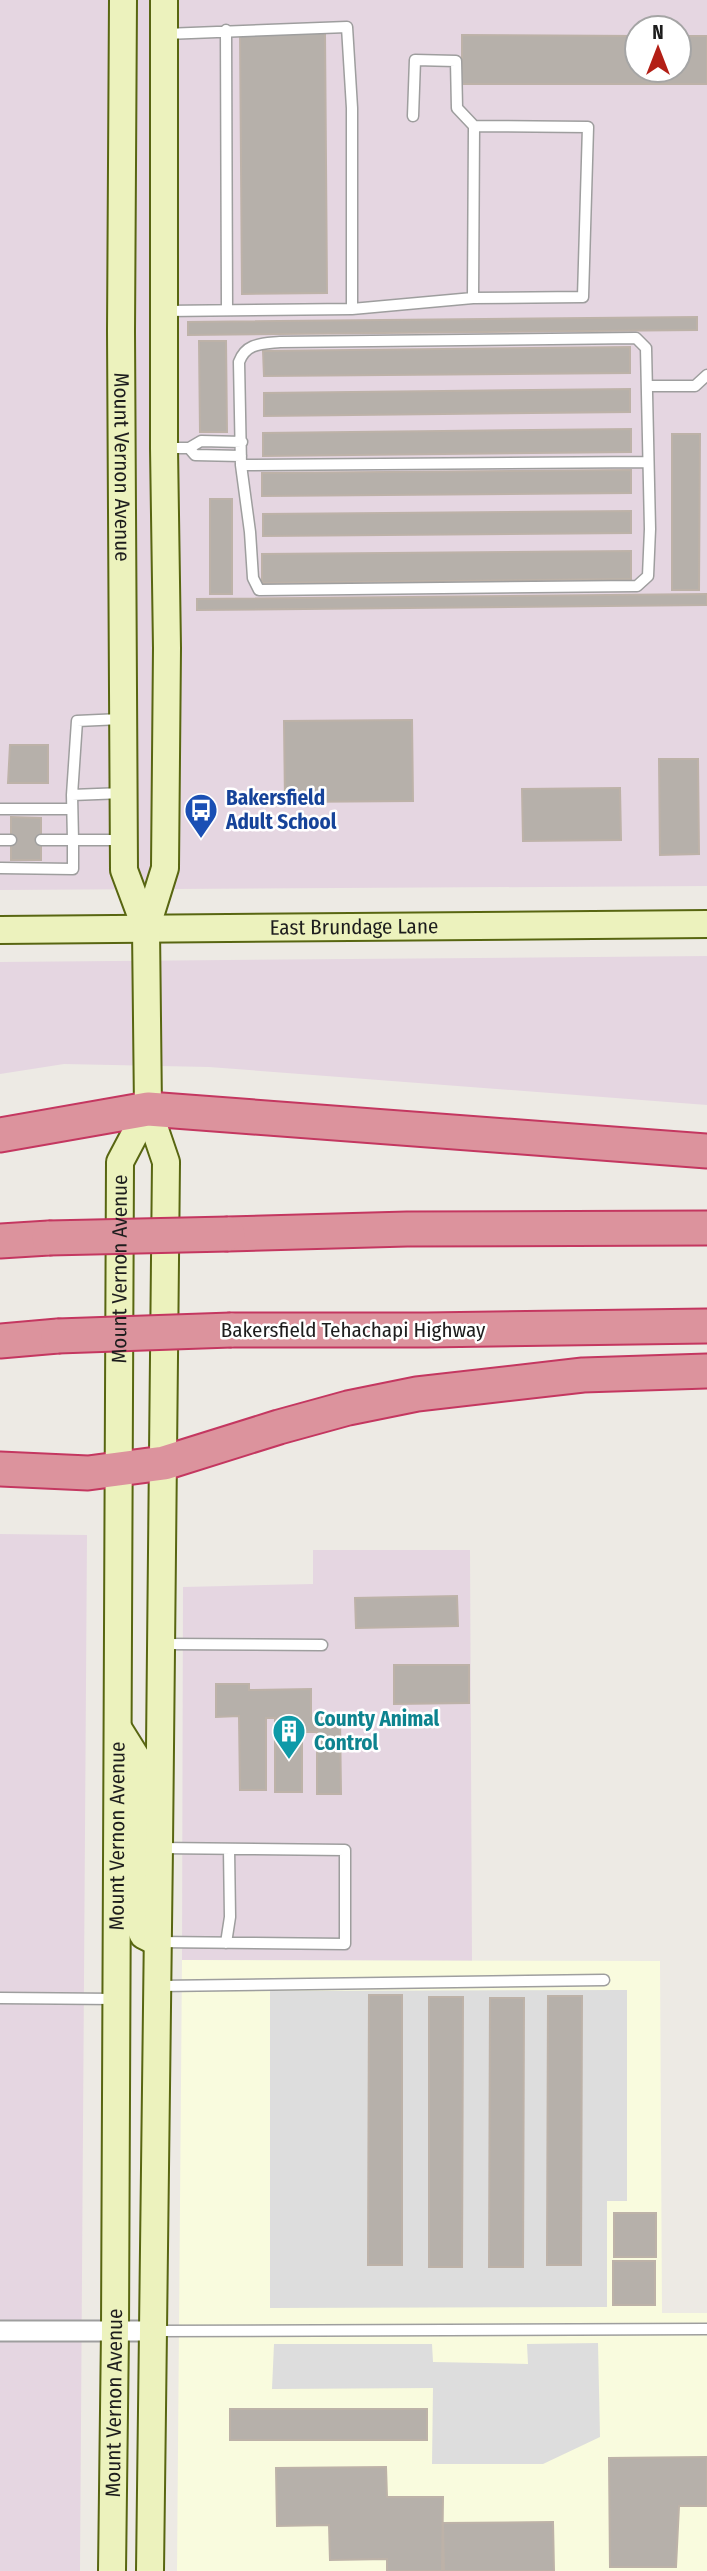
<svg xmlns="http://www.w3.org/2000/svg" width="707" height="2571" font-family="'Fira Sans Condensed',sans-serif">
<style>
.industrial{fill:#e5d6e1;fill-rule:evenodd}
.education{fill:#f9fbde}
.parking{fill:#ddd}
.building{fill:#b6b0aa;stroke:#bdb2a8;stroke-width:2}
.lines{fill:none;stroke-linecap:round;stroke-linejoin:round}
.lane-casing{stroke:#9e9e9e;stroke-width:13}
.street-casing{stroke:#9e9e9e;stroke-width:23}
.secondary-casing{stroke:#586611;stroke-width:30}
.highway-casing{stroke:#c43760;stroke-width:37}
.lane{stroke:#fff;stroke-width:10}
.street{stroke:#fff;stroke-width:19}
.secondary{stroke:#ecf2bd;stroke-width:26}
.highway{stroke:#dc939d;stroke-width:33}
.highway-bridge-casing{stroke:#c43760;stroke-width:37;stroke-linecap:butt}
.highway-bridge{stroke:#dc939d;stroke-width:33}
.labels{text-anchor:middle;stroke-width:5;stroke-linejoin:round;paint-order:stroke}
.street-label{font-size:21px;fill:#1d1d1d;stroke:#fff}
.transit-label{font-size:21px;font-weight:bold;fill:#164399;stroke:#fff;text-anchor:start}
.culture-label{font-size:21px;font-weight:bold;fill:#0d838f;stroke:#fff;text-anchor:start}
</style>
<rect width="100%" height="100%" fill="#edeae4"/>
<path class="industrial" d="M 0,0 L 707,0 L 707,886 L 0,890 ZM 637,28 L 679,28 L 679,70 L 637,70 Z
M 707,956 L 707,1105 L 209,1067 L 64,1064 L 0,1074 L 0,962 Z
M 0,1534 L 87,1535 L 80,2571 L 0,2571 Z
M 313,1550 L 470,1550 L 472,1961 L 182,1960 L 183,1587 L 313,1584 Z"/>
<path class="education" d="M 182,1960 L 660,1961 L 662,2313 L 707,2313 L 707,2571 L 177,2571 Z"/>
<path class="parking" d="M 627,1990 L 627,2201 L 607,2201 L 607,2307 L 270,2308 L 270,1991 Z
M 598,2343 L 600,2437 L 543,2464 L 432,2464 L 433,2388 L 272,2389 L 274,2344 L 432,2344 L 433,2362 L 528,2364 L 527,2344 Z"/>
<path class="building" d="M 325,32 L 327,293 L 242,294 L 240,33 Z
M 462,35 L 637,36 L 637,70 L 679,70 L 679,36 L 707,36 L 707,84 L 462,84 Z
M 697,317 L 697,330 L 188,335 L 188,322 Z
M 199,341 L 226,341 L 227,432 L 200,432 Z
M 630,347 L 630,373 L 264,376 L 263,351 Z
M 630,389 L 630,412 L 264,416 L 264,393 Z
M 631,429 L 631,452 L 263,456 L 263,433 Z
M 672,434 L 700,434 L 699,590 L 672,590 Z
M 631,470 L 631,493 L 262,496 L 262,473 Z
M 210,499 L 232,499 L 232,594 L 210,594 Z
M 631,511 L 631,533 L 263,536 L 263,514 Z
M 631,551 L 631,579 L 262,583 L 262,554 Z
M 707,594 L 707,605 L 197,610 L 197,599 Z
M 412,720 L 413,801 L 285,802 L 284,721 Z
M 10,745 L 48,745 L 48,783 L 8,783 Z
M 659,759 L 698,759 L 699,854 L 660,855 Z
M 620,788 L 621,840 L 523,841 L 522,789 Z
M 11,817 L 41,818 L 41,860 L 11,860 Z
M 457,1596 L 458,1626 L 356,1628 L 355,1598 Z
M 394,1665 L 469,1665 L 469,1703 L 394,1704 Z
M 216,1684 L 249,1684 L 249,1690 L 311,1689 L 311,1716 L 340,1717 L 341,1794 L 317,1794 L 317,1732 L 302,1732 L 302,1792 L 275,1792 L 275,1718 L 266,1718 L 266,1790 L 240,1790 L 239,1716 L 216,1717 Z
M 369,1995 L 402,1995 L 402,2265 L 368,2265 Z
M 548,1996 L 582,1996 L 581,2265 L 547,2265 Z
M 429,1997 L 463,1997 L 462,2267 L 429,2267 Z
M 490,1998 L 524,1998 L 523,2267 L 489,2267 Z
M 614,2213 L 656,2213 L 656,2257 L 614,2257 Z
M 613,2261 L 655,2261 L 655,2305 L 613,2305 Z
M 230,2409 L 427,2409 L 427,2440 L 230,2440 Z
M 707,2457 L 707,2506 L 679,2506 L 676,2567 L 610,2567 L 609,2458 Z
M 386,2467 L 387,2497 L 443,2497 L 442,2571 L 387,2571 L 387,2559 L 330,2560 L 329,2525 L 277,2526 L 276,2468 Z
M 553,2522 L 554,2571 L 444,2571 L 443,2523 Z"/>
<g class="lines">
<defs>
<path id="lane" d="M 226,30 L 227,310
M 165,34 L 347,27 L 352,108 L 352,309
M 413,116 L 415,60 L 456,61 L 457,108 L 474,126
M 165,311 L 352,309 L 473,298 L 474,126 L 588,127 L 583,297 L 473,298
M 636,338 L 646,348 L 650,529 L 648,576 L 637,586 L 259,590 L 253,578 L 250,532 L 241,465 L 239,362 C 246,343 261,344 280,342 Z
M 647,386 L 695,386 L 707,375
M 164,448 L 189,448 L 201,441 L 242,442
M 189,448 L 195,455 L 241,456
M 241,465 L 648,462
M 72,795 L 77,721 L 121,719
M 0,809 L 72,809
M 0,840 L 11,840
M 41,840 L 73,840 L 72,795 L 123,793
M 0,868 L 73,869 L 73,840 L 123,840
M 164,1644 L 322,1645
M 158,1942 L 345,1944 L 345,1850 L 159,1848
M 226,1943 L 230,1917 L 229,1849
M 160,1986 L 604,1980
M 0,1998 L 117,1999
M 153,2331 L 707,2329"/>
<path id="street" d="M 0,2331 L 153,2331"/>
<g id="secondary">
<path id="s1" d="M 123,0 L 121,331 L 124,870 L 146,929"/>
<path id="s2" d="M 0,930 L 707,924"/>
<path d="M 118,1728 L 138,1760 L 137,1921 L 143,1935 L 157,1942"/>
<path id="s3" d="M 112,2571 L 115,2331 L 120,1162 L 148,1109"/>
<path d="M 150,2571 C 155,2101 163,1632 166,1162 L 148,1109 L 146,929 L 165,868 L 167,648 L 164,448 L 164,0"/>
</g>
<path id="highway" d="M 0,1135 L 148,1109 L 707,1151
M 228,1234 L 407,1229 L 707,1228
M 0,1241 L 49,1238
M 231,1330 L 427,1330 L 707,1326
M 0,1341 L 58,1336
M 0,1469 L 88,1473 L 164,1463 L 279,1427 L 348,1408 L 417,1394 L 583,1375 L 707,1371"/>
</defs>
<use href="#lane" class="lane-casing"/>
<use href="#street" class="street-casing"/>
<use href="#secondary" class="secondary-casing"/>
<use href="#highway" class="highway-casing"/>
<use href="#lane" class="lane"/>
<use href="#street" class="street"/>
<use href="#secondary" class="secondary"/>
<use href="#highway" class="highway"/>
<defs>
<path id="highway-bridge" d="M 49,1238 L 228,1234
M 58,1336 L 231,1330"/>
</defs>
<use href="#highway-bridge" class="highway-bridge-casing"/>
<use href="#highway-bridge" class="highway-bridge"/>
</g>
<defs>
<symbol id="bus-pin" viewBox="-11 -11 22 30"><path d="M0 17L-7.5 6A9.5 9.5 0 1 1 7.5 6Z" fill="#1a4fb4" stroke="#fff"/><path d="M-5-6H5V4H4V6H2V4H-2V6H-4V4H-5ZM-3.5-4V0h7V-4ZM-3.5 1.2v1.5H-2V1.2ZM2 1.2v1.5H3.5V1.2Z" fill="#fff"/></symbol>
<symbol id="building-pin" viewBox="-11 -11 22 30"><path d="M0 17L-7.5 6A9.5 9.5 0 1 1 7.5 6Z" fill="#0f9aa8" stroke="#fff"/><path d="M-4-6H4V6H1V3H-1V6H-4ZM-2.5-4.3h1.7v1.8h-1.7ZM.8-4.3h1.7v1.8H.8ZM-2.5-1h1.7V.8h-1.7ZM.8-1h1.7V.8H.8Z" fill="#fff"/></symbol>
</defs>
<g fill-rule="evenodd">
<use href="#bus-pin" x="182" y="791" width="38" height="52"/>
<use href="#building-pin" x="270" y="1712" width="38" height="52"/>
</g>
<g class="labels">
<g class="street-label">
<text dy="7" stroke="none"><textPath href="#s1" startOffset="467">Mount Vernon Avenue</textPath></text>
<text dy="7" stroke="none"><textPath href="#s2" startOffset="354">East Brundage Lane</textPath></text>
<text dy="7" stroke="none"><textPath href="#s3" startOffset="1302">Mount Vernon Avenue</textPath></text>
<text x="353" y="1337">Bakersfield Tehachapi Highway</text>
<text dy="7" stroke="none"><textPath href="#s3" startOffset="735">Mount Vernon Avenue</textPath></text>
<text dy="7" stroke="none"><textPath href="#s3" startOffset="168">Mount Vernon Avenue</textPath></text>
</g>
<g class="transit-label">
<text x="226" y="805">Bakersfield<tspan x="226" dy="24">Adult School</tspan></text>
</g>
<g class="culture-label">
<text x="314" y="1726">County Animal<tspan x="314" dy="24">Control</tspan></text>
</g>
</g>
<g transform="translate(658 49)"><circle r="33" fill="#ffffff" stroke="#a5a5a5" stroke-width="2"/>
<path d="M0-5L12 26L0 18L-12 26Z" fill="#b31f16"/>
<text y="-10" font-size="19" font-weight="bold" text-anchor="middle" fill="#1d1d1d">N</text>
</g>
</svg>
